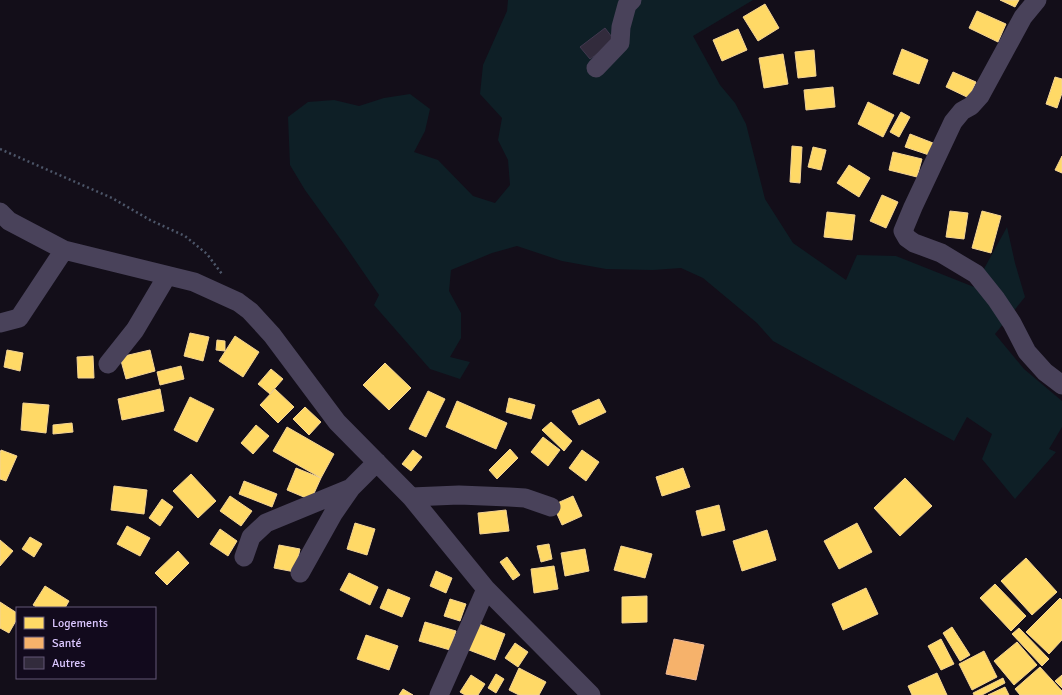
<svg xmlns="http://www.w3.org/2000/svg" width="1062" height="695" font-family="Signika,sans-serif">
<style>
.green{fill:#0e1f26}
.homes{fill:#ffd966;stroke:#f4d494}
.health{fill:#f6b26b;stroke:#eeb897}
.building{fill:#322b3c;stroke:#41384f}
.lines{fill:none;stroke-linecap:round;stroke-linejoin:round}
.path{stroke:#4d5669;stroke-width:2.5;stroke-dasharray:2 3;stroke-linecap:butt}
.minor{stroke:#49425a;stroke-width:19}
</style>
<rect width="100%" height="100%" fill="#130e19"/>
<path class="green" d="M 508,0 L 753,0 L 693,36 L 720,85 L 735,103 L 746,124 L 765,199 L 793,243 L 846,280 L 857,255 L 896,256 L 974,287 L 1007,227 L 1015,263 L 1025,297 L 995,334 L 1024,369 L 1062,401 L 1062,427 L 1049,449 L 1056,452 L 1015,499 L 982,459 L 992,434 L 967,417 L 954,441 L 773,341 L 757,323 L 703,278 L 681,268 L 653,270 L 606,269 L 562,261 L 517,246 L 492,253 L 451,270 L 449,291 L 461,313 L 461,338 L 450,357 L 470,362 L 460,379 L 430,369 L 374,305 L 379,295 L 344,244 L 305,190 L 290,165 L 288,117 L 308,102 L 334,100 L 359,106 L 384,98 L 410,94 L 430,109 L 425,131 L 414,152 L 438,160 L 473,196 L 495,203 L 510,185 L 508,160 L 498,140 L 502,118 L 480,94 L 483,65 L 507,11 Z"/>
<path class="homes" d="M 1000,0 L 1019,0 L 1015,7 Z
M 765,4 L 779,28 L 758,41 L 743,17 Z
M 977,11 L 1006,24 L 998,42 L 969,28 Z
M 738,29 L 747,50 L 722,61 L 713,40 Z
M 902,49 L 928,60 L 919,84 L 893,74 Z
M 814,50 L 816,76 L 798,78 L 795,52 Z
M 783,54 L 788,84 L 764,88 L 759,58 Z
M 953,72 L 976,82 L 969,98 L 946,87 Z
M 1055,77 L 1062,79 L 1062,93 L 1057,108 L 1046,104 Z
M 833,87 L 835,107 L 806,110 L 804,90 Z
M 868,102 L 894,115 L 883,137 L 858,124 Z
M 901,112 L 910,117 L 899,137 L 890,132 Z
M 910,134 L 933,143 L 929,155 L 905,147 Z
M 792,146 L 802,147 L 800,183 L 790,182 Z
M 813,147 L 826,150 L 821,170 L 808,167 Z
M 893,152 L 922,159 L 917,177 L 889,170 Z
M 1062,156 L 1062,173 L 1055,170 Z
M 849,165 L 870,178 L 859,197 L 837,183 Z
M 882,195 L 898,202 L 886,228 L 870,221 Z
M 950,211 L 968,213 L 964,239 L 946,237 Z
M 982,211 L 1001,216 L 991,253 L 972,248 Z
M 827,212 L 855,215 L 852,240 L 824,237 Z
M 190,333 L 209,337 L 203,361 L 184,356 Z
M 235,336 L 259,352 L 243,377 L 219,361 Z
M 217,340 L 225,341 L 225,351 L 216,350 Z
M 7,350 L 23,353 L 20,371 L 4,367 Z
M 150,350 L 155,371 L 126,379 L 120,357 Z
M 93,356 L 94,378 L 78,378 L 77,357 Z
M 385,363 L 411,388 L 389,410 L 363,385 Z
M 181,366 L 184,379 L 160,385 L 157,372 Z
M 271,369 L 283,379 L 270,394 L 258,384 Z
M 160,389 L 164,411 L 122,420 L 118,399 Z
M 275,389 L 294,407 L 278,423 L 260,405 Z
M 428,391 L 445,399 L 426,437 L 409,429 Z
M 190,397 L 214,409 L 197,442 L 174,430 Z
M 509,398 L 535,405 L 531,419 L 506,412 Z
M 599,399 L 606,412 L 579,425 L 572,411 Z
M 457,401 L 507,423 L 496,449 L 446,427 Z
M 23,403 L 49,405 L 46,433 L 21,430 Z
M 305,407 L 321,422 L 309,435 L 293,419 Z
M 551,422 L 572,441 L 564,451 L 542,430 Z
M 72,423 L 73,432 L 53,434 L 53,425 Z
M 256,425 L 269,436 L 253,454 L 241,443 Z
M 287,427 L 334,454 L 321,478 L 273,451 Z
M 543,437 L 560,450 L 548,466 L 531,452 Z
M 510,449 L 518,458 L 497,479 L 489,470 Z
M 1,450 L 17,456 L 6,481 L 0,479 L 0,453 Z
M 413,450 L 422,457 L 411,471 L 402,464 Z
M 582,450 L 599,462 L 586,481 L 569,468 Z
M 296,468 L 321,478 L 311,500 L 287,490 Z
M 683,468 L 690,487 L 662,496 L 656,477 Z
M 191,474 L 216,501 L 198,518 L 173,491 Z
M 905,478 L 932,506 L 900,536 L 874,508 Z
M 244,481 L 277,494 L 272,507 L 239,494 Z
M 114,486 L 147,490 L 144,514 L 111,510 Z
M 230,496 L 252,511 L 241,526 L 220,511 Z
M 573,496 L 582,516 L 562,525 L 553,505 Z
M 162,499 L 173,507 L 160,526 L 149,518 Z
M 719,505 L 725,530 L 702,536 L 696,511 Z
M 506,510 L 509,531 L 480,534 L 478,513 Z
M 355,523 L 375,529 L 367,555 L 347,549 Z
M 857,523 L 872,552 L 839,569 L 824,541 Z
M 127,526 L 150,538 L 140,556 L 117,544 Z
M 220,529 L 237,541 L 228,556 L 210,544 Z
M 767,530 L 776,560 L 742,571 L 733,541 Z
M 30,537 L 42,544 L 34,557 L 22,549 Z
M 0,540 L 13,551 L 0,566 Z
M 549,544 L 552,559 L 541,562 L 537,546 Z
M 279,545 L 300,549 L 295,572 L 274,568 Z
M 621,546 L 652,554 L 645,578 L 614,570 Z
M 585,549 L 589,571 L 565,576 L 561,553 Z
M 178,551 L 189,563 L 167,585 L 155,573 Z
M 507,557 L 520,575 L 513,580 L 500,562 Z
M 1026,558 L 1057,592 L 1032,615 L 1001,581 Z
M 554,566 L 558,589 L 534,593 L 531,569 Z
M 436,571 L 452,578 L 446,593 L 430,586 Z
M 349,573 L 378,587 L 370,605 L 340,590 Z
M 995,584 L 1026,616 L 1011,631 L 980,598 Z
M 45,586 L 69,601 L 65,608 L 38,608 L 33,605 Z
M 866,588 L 878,614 L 843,630 L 832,604 Z
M 388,589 L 410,598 L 402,617 L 380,608 Z
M 647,596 L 647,622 L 622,623 L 622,597 Z
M 1060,598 L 1062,600 L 1062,640 L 1049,654 L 1026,632 Z
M 450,599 L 466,604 L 460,621 L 444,616 Z
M 0,602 L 17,613 L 17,619 L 9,633 L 0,628 Z
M 425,622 L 456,631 L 450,650 L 419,641 Z
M 479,624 L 505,634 L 495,660 L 469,650 Z
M 952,627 L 970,655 L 960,661 L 943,633 Z
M 1019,628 L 1049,659 L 1042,666 L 1012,634 Z
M 366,635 L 398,646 L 389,670 L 357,659 Z
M 941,639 L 954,664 L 941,670 L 928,646 Z
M 1017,642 L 1037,665 L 1014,685 L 994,661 Z
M 515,643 L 528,652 L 518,667 L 505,658 Z
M 984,651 L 997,677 L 972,690 L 959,664 Z
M 1040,667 L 1062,691 L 1062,695 L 1020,695 L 1015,689 Z
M 519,668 L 546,682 L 539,695 L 519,695 L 509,690 Z
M 937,673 L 947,695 L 912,695 L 908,686 Z
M 496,674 L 504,679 L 496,693 L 488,688 Z
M 471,675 L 485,684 L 478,695 L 465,695 L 460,692 Z
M 1062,675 L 1062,688 L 1055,681 Z
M 1003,678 L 1005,683 L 982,695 L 974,695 L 973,693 Z
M 1005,687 L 1009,695 L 988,695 Z
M 403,689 L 413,695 L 399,695 Z"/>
<path class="health" d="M 674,639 L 704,645 L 696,680 L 666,674 Z"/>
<path class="building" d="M 605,28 L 615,41 L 590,59 L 580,47 Z"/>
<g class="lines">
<path class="path" d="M 0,149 L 112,198 L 150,220 L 185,236 L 207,254 L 222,274"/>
<path class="minor" d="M 1037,0 L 1023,17 L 980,96 L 971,106 L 962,111 L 953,122 L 913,207 L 903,231 L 907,238 L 914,243 L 941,253 L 976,274 L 996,299 L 1012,323 L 1027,352 L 1045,372 L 1062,385
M 596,68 L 620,43 L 621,27 L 627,5 L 632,0
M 0,212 L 9,221 L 64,250 L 194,282 L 238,302 L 250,311 L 272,335 L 337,422 L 411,497 L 486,589 L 591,695
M 0,323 L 19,318 L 64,250
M 108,364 L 135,330 L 167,276
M 411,497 L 459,495 L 509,497 L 525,498 L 551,507
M 244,557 L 251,537 L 266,523 L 351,488
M 300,573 L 333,514 L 351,488 L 377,462
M 439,695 L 486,589"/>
</g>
<rect x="16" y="607" width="140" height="72" fill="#120a1d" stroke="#625677"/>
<rect x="24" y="617" width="20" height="12" fill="#ffd966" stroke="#625677"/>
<text x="52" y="627" font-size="12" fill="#dbc7ff">Logements</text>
<rect x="24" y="637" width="20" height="12" fill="#f6b26b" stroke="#625677"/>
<text x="52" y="647" font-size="12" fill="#dbc7ff">Santé</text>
<rect x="24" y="657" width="20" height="12" fill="#322b3c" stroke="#625677"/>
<text x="52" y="667" font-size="12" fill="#dbc7ff">Autres</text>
</svg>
